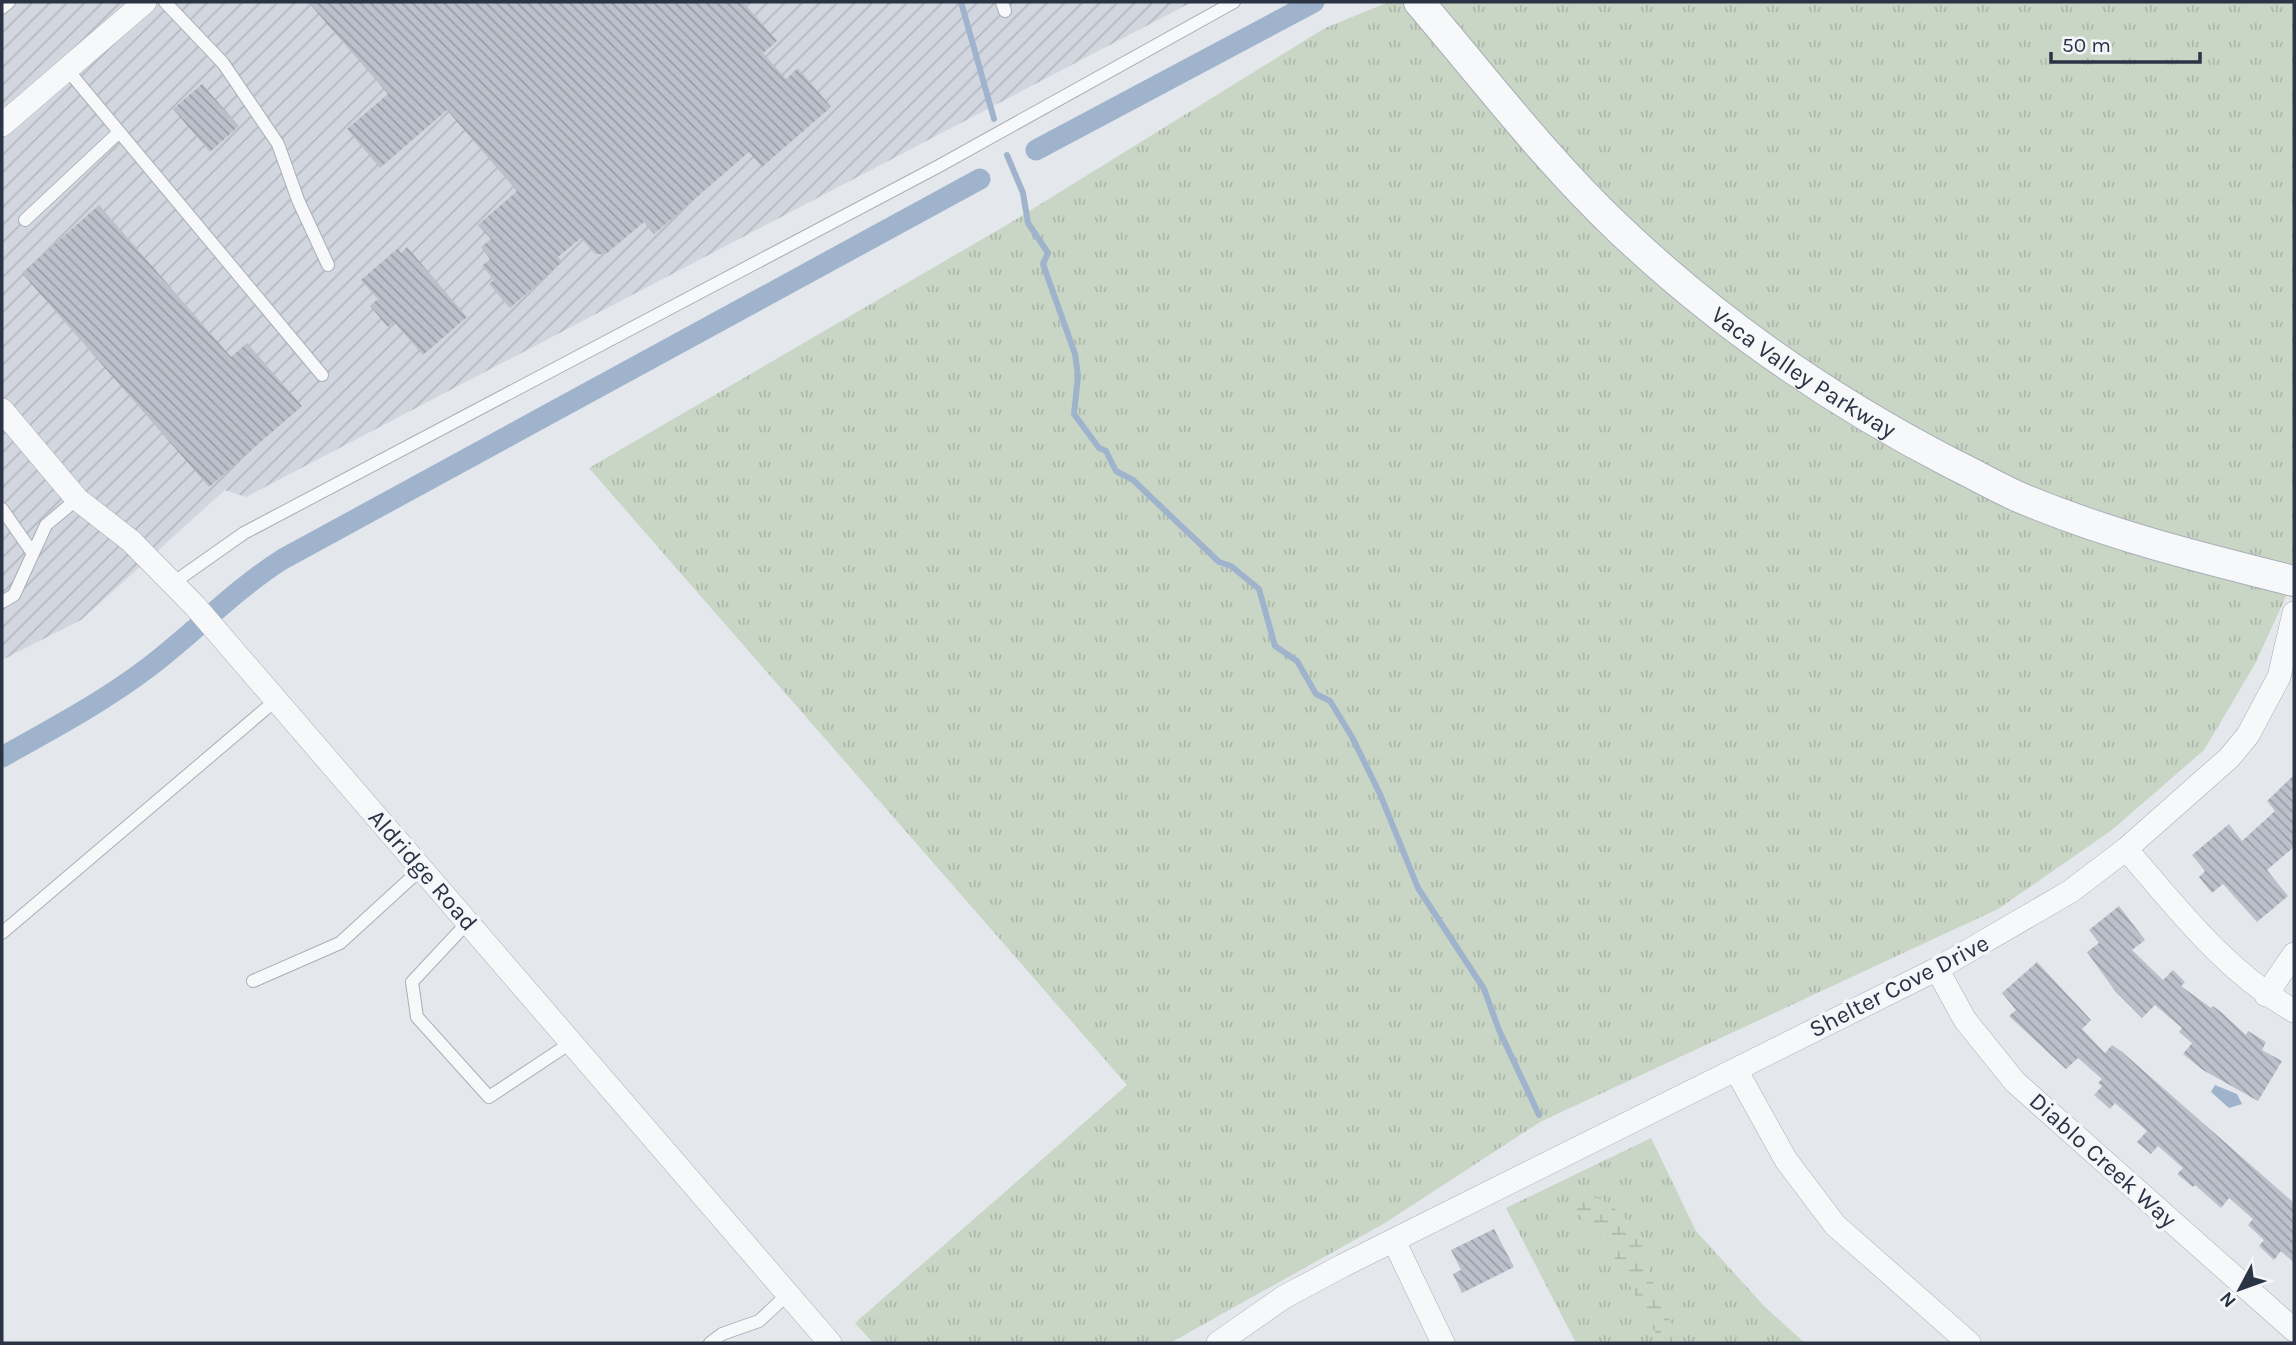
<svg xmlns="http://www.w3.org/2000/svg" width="2296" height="1345" font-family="Karla,sans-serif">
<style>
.industrial{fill:url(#industrial-furrows)}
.grass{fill:url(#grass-tufts)}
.wetland{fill:url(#wetland-marsh)}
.water{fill:#9fb4cc}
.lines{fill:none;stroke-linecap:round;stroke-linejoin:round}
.stream{stroke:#9fb4cc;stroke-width:6}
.canal{stroke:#9fb4cc;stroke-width:21}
.building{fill:url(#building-back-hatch)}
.service-casing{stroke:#a9aeb7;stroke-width:14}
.minor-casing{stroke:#a9aeb7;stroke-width:24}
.tertiary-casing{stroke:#a9aeb7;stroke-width:32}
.service{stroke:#f7f8fa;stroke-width:12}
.minor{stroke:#f7f8fa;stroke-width:23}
.tertiary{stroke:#f7f8fa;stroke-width:30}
.labels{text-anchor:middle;stroke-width:7;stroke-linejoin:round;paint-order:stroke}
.street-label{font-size:24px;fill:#2b3445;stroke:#f4f6f9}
</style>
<defs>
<pattern id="industrial-furrows" width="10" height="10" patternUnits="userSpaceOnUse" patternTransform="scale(1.75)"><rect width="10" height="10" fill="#d2d6de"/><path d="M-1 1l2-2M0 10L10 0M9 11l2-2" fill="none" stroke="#b4b8c0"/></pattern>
<pattern id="grass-tufts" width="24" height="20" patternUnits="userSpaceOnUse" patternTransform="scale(1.75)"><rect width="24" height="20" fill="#c9d6c5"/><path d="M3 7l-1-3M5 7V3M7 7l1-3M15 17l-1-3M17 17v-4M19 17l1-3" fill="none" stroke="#adb8ab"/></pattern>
<pattern id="wetland-marsh" width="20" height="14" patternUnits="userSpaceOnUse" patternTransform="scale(1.75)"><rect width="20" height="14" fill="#c9d6c5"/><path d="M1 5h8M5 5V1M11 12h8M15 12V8" fill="none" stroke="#adb8ab"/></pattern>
<pattern id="building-back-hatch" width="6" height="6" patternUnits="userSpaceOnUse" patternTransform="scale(1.75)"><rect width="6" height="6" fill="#bbc0ca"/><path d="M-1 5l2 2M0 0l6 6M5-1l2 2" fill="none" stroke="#989da6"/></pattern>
</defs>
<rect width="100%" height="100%" fill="#e4e7ec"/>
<path class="industrial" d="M 2,2 L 1192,2 L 246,497 L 225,490 L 81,620 L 2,660 Z"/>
<path class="grass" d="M 1389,2 L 2294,2 L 2294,579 L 2255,664 L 2204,750 L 2112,830 L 1998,909 L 1540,1122 L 1385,1223 L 1170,1343 L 873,1343 L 855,1323 L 1127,1085 L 589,468 L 1010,223 L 1325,28 Z
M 1651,1138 L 1696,1231 L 1765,1307 L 1805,1343 L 1576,1343 L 1506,1208 Z"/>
<path class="wetland" d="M 1588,1192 C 1651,1224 1638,1251 1662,1306 C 1667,1319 1678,1331 1685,1343 L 1661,1343 L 1606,1242 L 1578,1214 L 1576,1199 Z"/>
<path class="water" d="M 2215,1085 L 2237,1094 L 2242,1104 L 2229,1108 L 2211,1092 Z"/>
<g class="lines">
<path class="stream" d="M 961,2 L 994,119
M 1007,155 L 1023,193 L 1028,223 L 1048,253 L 1043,264 L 1075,354 L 1078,376 L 1074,414 L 1099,448 L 1106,451 L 1116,471 L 1133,480 L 1219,562 L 1231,566 L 1259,589 L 1275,646 L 1297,661 L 1316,694 L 1330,701 L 1352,737 L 1380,794 L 1418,888 L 1484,989 L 1499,1030 L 1539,1115"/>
<path class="canal" d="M 1036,150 L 1314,2
M 2,757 C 52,729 103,702 149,667 C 195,632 234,590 283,559 L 980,179"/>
</g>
<path class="building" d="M 308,2 L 743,2 L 777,41 L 763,53 L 786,79 L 798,68 L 831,107 L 762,167 L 749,152 L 654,234 L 644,222 L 606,254 L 595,254 L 581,238 L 558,257 L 562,262 L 510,308 L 489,284 L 494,280 L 482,266 L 490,259 L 481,247 L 491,239 L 478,225 L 517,191 L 447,110 L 380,168 L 347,129 L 388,94 Z
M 202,84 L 239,126 L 210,152 L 173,109 Z
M 99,205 L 231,357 L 247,343 L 302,406 L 209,487 L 22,273 Z
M 407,247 L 467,317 L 423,355 L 394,322 L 388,327 L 370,306 L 378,299 L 361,280 L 397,249 L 401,253 Z
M 2294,775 L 2294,847 L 2267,870 L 2288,896 L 2257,922 L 2223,884 L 2212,893 L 2199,877 L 2205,871 L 2192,855 L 2229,824 L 2242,841 L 2275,811 L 2267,801 Z
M 2119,906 L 2145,940 L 2132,950 L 2163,980 L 2173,970 L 2185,982 L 2181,986 L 2211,1008 L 2213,1006 L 2221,1012 L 2246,1035 L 2248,1031 L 2266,1042 L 2262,1050 L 2282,1061 L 2258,1101 L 2203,1070 L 2183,1054 L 2192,1043 L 2179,1032 L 2182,1028 L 2155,1005 L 2142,1018 L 2115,991 L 2087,952 L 2099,943 L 2089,930 Z
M 2037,962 L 2091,1020 L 2082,1029 L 2105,1053 L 2112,1045 L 2121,1051 L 2294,1203 L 2294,1263 L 2281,1251 L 2274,1260 L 2259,1246 L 2264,1240 L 2248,1225 L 2253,1219 L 2229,1198 L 2221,1208 L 2195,1185 L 2193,1187 L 2177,1174 L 2183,1168 L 2158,1146 L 2151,1154 L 2137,1142 L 2147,1131 L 2115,1103 L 2110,1109 L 2094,1095 L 2102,1086 L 2098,1083 L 2102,1079 L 2078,1058 L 2066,1069 L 2009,1016 L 2016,1010 L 2002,993 Z
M 1494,1229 L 1514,1267 L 1462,1293 L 1453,1274 L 1461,1270 L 1451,1250 Z"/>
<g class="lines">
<defs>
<path id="service" d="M 165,2 L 223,63 L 278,144 L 298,200 L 328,265
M 1002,2 L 1005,11
M 2,8 L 9,2
M 66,68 L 322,375
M 25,220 L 118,133
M 2,509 L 32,552
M 173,583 L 244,533 L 939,166 L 1234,2
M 2,602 L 14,595 L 46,525 L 77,499
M 468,922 L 412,982 L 417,1017 L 489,1097 L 572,1042
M 2,933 L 276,700
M 253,981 L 340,943 L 422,868
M 710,1343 L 722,1334 L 759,1321 L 788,1294"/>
<path id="minor" d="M 2,125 L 145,2
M 2,410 L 77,499 L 131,541 L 195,606 L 830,1343
M 2126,849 C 2178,909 2225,971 2294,1011
M 1937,969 L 1965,1020 L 2015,1082 L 2294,1330
M 2266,995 L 2294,954
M 1736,1070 L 1786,1160 L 1835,1225 L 1969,1343
M 1394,1241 L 1443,1343
M 1218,1343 L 1284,1297 L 1342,1266 L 1937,969 L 2071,891 L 2126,849 L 2229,758 L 2248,735 L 2279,677 L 2294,613"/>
<g id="tertiary">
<path id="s1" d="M 1419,2 C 1484,78 1546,160 1619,229 C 1719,324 1831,401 1953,464 C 1976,475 1998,488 2021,498 C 2109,535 2202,558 2294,581"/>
</g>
</defs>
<use href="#service" class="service-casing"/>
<use href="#minor" class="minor-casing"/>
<use href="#tertiary" class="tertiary-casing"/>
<use href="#service" class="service"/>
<use href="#minor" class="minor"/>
<use href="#tertiary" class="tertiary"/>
</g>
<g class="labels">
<g class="street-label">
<text dy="8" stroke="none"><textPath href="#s1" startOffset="537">Vaca Valley Parkway</textPath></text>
<text transform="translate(423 870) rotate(49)" y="8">Aldridge Road</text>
<text transform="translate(1899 986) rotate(-27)" y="8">Shelter Cove Drive</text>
<text transform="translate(2103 1160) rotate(42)" y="8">Diablo Creek Way</text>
</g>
</g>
<rect width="2296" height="1345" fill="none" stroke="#2b3445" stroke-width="7"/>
<g transform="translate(2240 1289) rotate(229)" stroke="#f4f6f9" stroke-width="5" paint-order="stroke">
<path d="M0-5L12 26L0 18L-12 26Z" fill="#2b3445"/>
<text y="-10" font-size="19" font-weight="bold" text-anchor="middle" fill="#2b3445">N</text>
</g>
<path d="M2051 52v10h149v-10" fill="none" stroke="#2b3445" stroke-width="3.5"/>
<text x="2062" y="52" font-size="21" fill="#2b3445" stroke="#f4f6f9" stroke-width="5" paint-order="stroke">50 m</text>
</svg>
